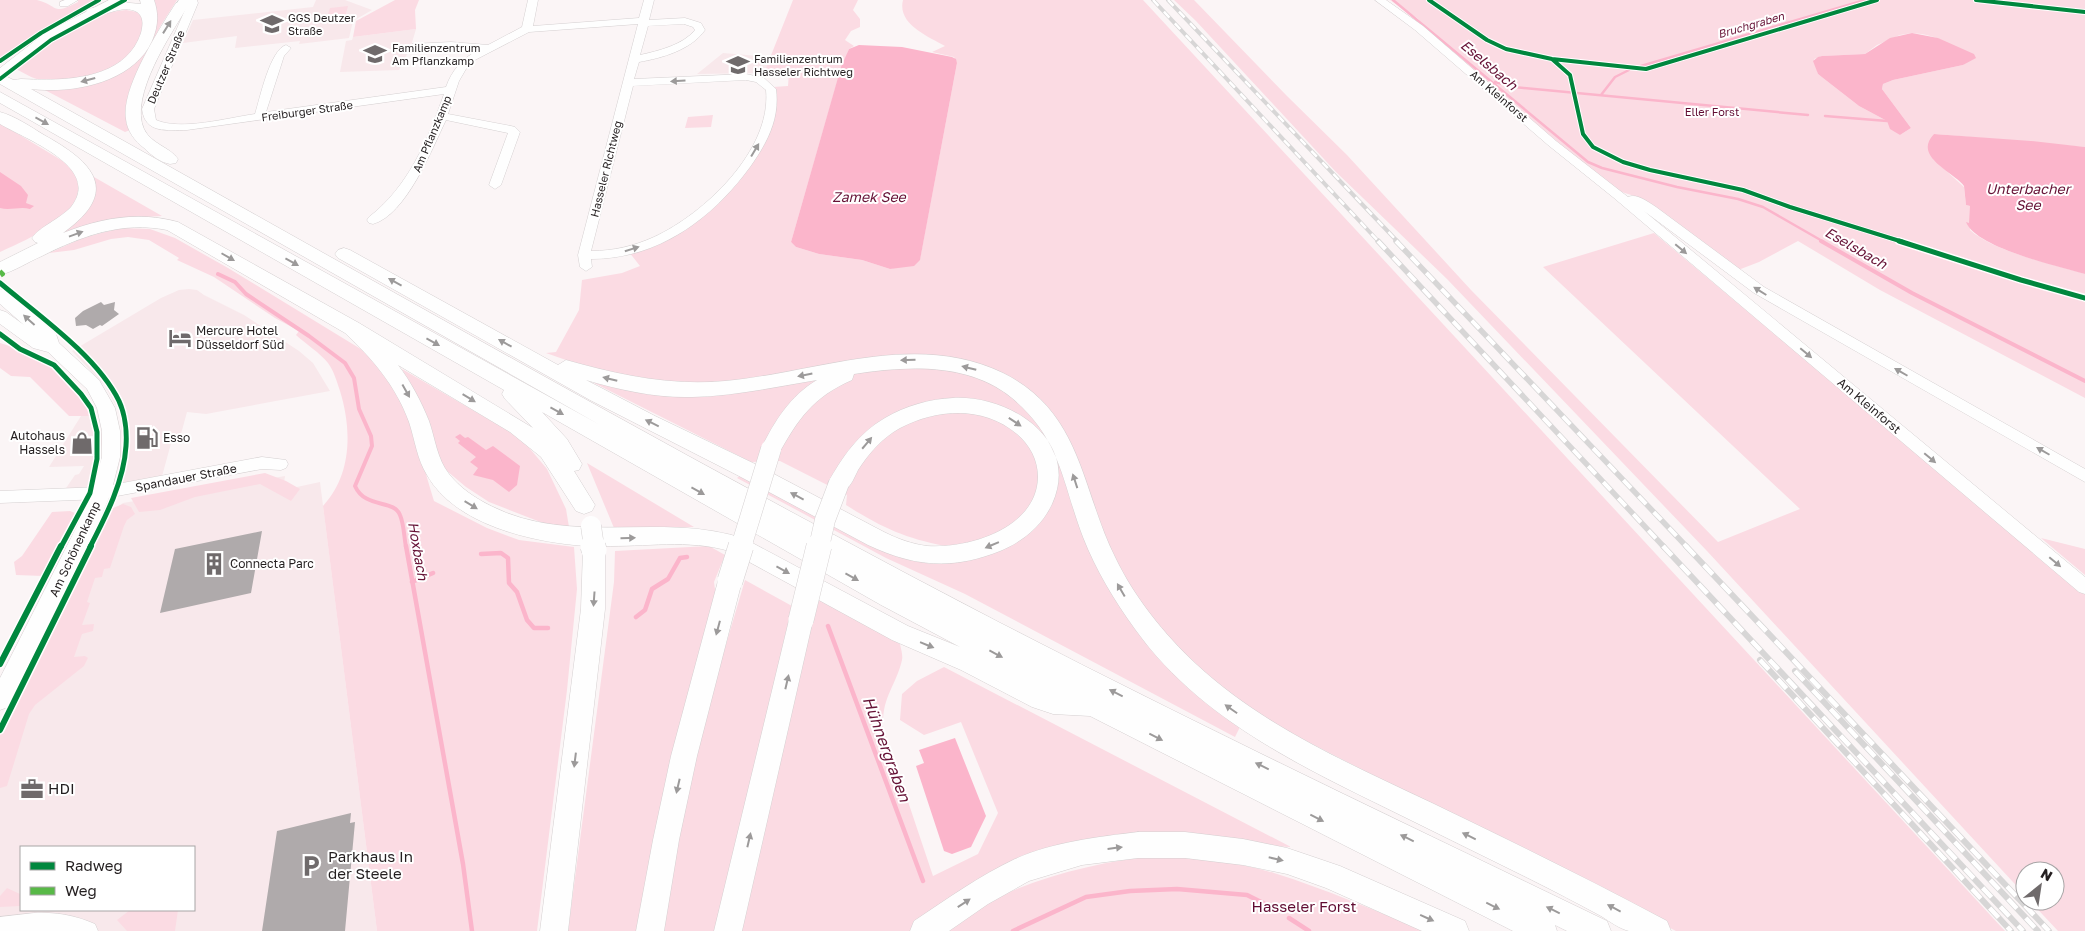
<svg xmlns="http://www.w3.org/2000/svg" width="2085" height="931" font-family="'Golos Text',sans-serif">
<style>
.built{fill:#f8e8eb;fill-rule:evenodd}
.green{fill:#fbdbe3;fill-rule:evenodd}
.water{fill:#fbb5cb}
.lines{fill:none;stroke-linecap:round;stroke-linejoin:round}
.stream-far2{stroke:#fbb5cb;stroke-width:2.5}
.stream-far1{stroke:#fbb5cb;stroke-width:4}
.stream{stroke:#fbb5cb;stroke-width:4.5}
.building{fill:#afaaab}
.minor-casing{stroke:#d5d0d1;stroke-width:1}
.major-casing{stroke:#d5d0d1;stroke-width:1}
.highway-casing{stroke:#d5d0d1;stroke-width:1}
.minor{fill:#fefefe;fill-rule:evenodd}
.major{fill:#fefefe;fill-rule:evenodd}
.highway{fill:#fefefe;fill-rule:evenodd}
.rail-far2-casing{stroke:#d7d6d6;stroke-width:4}
.rail-far1-casing{stroke:#d7d6d6;stroke-width:5.5}
.rail-casing{stroke:#d7d6d6;stroke-width:6}
.rail-far2{stroke:#fff;stroke-width:2.5;stroke-dasharray:8;stroke-linecap:butt}
.rail-far1{stroke:#fff;stroke-width:4;stroke-dasharray:11;stroke-linecap:butt}
.rail{stroke:#fff;stroke-width:4.5;stroke-dasharray:13;stroke-linecap:butt}
.highway-bridge-far1-casing{stroke:#d5d0d1;stroke-width:21;stroke-linecap:butt}
.highway-bridge-casing{stroke:#d5d0d1;stroke-width:26;stroke-linecap:butt}
.highway-bridge-far1{stroke:#fefefe;stroke-width:20}
.highway-bridge{stroke:#fefefe;stroke-width:25}
.quiet{stroke:#58b947;stroke-width:4;stroke-dasharray:7 4;stroke-linecap:butt}
.cycleway-far2-casing{stroke:#fff;stroke-width:6}
.cycleway-far1-casing{stroke:#fff;stroke-width:8}
.cycleway-casing{stroke:#fff;stroke-width:9}
.cycleway-far2{stroke:#00873e;stroke-width:4}
.cycleway-far1{stroke:#00873e;stroke-width:5}
.cycleway{stroke:#00873e;stroke-width:6}
.oneway{fill:#9c9a9a}
.labels{text-anchor:middle;stroke-width:4;stroke-linejoin:round;paint-order:stroke}
.far-poi-label{font-size:11px;fill:#241f20;stroke:#fff;text-anchor:start}
.far-water-label{font-size:11px;font-style:italic;fill:#661236;stroke:#fff}
.far-street-label{font-size:11px;fill:#241f20;stroke:#fff}
.far-park-label{font-size:11px;fill:#610c32;stroke:#fff}
.poi-label{font-size:12px;fill:#241f20;stroke:#fff;text-anchor:start}
.street-label{font-size:12px;fill:#241f20;stroke:#fff}
.water-label{font-size:14px;font-style:italic;fill:#661236;stroke:#fff}
.near-poi-label{font-size:15px;fill:#241f20;stroke:#fff;text-anchor:start}
.near-park-label{font-size:15px;fill:#610c32;stroke:#fff}
.near-water-label{font-size:16px;font-style:italic;fill:#661236;stroke:#fff}
</style>
<rect width="100%" height="100%" fill="#fbf5f6"/>
<path class="built" d="M 316,0 L 345,0 L 372,10 L 353,21 L 349,38 L 299,44 L 300,41 L 235,48 L 237,36 L 183,43 L 193,20 L 313,7 Z
M 416,29 L 411,46 L 399,70 L 340,72 L 346,41 L 352,40 L 353,37 Z
M 723,53 L 771,57 L 764,73 L 697,74 Z
M 189,289 L 197,290 L 204,295 L 244,315 L 299,351 L 313,363 L 330,391 L 206,414 L 187,412 L 181,434 L 173,436 L 161,480 L 115,485 L 122,445 L 121,420 L 118,409 L 105,386 L 72,351 L 161,298 L 179,290 Z
M 96,414 L 103,438 L 96,481 L 85,489 L 64,491 L 75,475 L 79,474 L 84,466 L 49,467 L 81,416 Z
M 285,476 L 283,490 L 320,482 L 377,931 L 0,931 L 0,733 L 103,517 L 123,503 ZM 21,847 L 194,847 L 194,910 L 21,910 Z"/>
<path class="green" d="M 0,0 C 11,0 26,0 37,0 C 60,6 51,16 78,2 L 78,0 L 95,0 L 30,38 L 0,58 Z
M 152,0 L 177,0 L 161,25 L 148,50 L 130,130 L 125,132 L 41,88 L 62,87 L 138,58 Z
M 395,0 L 419,0 L 415,10 L 416,29 L 353,37 L 356,21 Z
M 793,0 L 858,0 L 853,10 L 860,19 L 860,27 L 851,31 L 845,40 L 854,46 L 849,49 L 837,82 L 791,242 L 796,247 L 819,254 L 862,260 L 890,269 L 920,259 L 957,63 L 954,57 L 932,52 L 945,46 C 927,36 897,24 903,0 L 1143,0 L 2005,931 L 1676,931 L 1248,711 L 1235,737 L 965,594 L 886,558 L 737,478 L 742,474 L 888,553 L 930,564 L 945,546 C 904,538 881,527 846,505 L 847,495 L 780,461 L 751,462 L 594,383 L 600,372 L 546,353 L 556,352 L 579,310 L 582,280 L 622,273 L 640,266 L 629,252 L 695,220 L 757,151 L 773,87 L 788,86 L 789,72 L 764,73 Z
M 1174,0 L 1194,0 L 1287,96 L 1347,155 L 1471,290 L 1718,542 L 1800,509 L 1543,267 L 1654,233 L 2085,594 L 2085,931 L 2058,931 L 2030,901 L 2055,901 L 2055,871 L 2025,871 L 2025,895 L 1707,551 L 1447,279 L 1336,172 L 1196,21 Z
M 1390,0 L 2085,0 L 2085,147 L 1936,134 L 1933,135 L 1933,159 L 1964,187 L 1966,205 L 1970,206 L 1970,230 C 1994,252 2053,264 2085,274 L 2085,398 L 1880,290 L 1798,241 L 1759,262 L 1733,272 L 1641,198 L 1615,190 L 1485,81 L 1417,18 ZM 1912,33 C 1938,35 1950,43 1970,60 L 1963,65 L 1893,80 L 1883,84 L 1882,89 L 1911,128 L 1900,135 L 1887,121 L 1859,106 L 1823,78 L 1818,74 L 1814,59 L 1822,56 L 1865,54 L 1877,45 L 1900,35 Z
M 348,6 L 344,21 L 325,23 L 330,8 Z
M 126,10 L 137,12 L 142,17 L 145,17 C 144,24 144,33 141,40 C 130,70 77,83 48,81 C 36,81 26,74 16,69 C 48,43 84,14 126,10 Z
M 713,115 L 711,127 L 685,128 L 688,117 Z
M 0,123 L 66,163 C 108,205 31,238 0,252 Z
M 94,177 L 162,216 L 128,218 L 52,236 L 91,179 Z
M 120,228 L 150,229 L 175,238 L 228,268 L 364,351 C 407,393 417,445 434,501 L 487,528 L 519,540 L 574,547 L 577,589 L 567,690 L 537,931 L 377,931 L 323,506 C 352,475 352,430 340,391 C 337,382 334,371 328,363 C 320,353 306,344 296,335 L 299,331 L 275,318 L 214,277 L 177,260 L 179,258 L 149,240 L 128,237 L 111,239 L 74,250 L 49,253 L 83,238 Z
M 0,343 C 30,352 62,366 80,394 C 84,401 87,409 90,416 L 69,416 L 30,377 L 11,376 L 0,368 Z
M 402,369 L 507,430 L 526,444 L 547,469 L 566,509 L 569,527 L 543,523 L 489,502 L 466,487 L 441,466 L 419,402 Z
M 587,463 L 694,527 L 650,529 L 614,528 Z
M 265,473 L 286,481 L 300,489 L 291,501 L 260,484 L 195,497 L 160,510 L 139,512 L 131,498 Z
M 123,504 L 131,507 L 135,514 L 127,520 L 124,526 L 110,568 L 104,569 L 102,577 L 95,578 L 87,602 L 90,603 L 82,625 L 94,624 L 93,631 L 82,634 L 74,657 L 85,656 L 88,658 L 84,666 L 35,705 L 29,714 L 7,786 L 0,788 L 0,733 L 113,508 Z
M 70,511 L 75,513 L 43,576 L 16,575 L 14,562 L 22,556 L 52,512 Z
M 2041,538 L 2085,549 L 2085,575 Z
M 709,546 L 725,555 L 714,582 L 717,604 L 637,931 L 568,931 L 614,582 L 615,551 Z
M 745,580 L 792,606 L 716,931 L 662,931 L 680,827 L 699,736 Z
M 819,598 L 900,644 C 901,649 903,655 902,660 C 896,686 882,696 883,727 L 933,876 L 978,854 L 998,813 L 961,722 L 924,735 L 900,720 L 902,694 L 917,681 L 944,667 L 1291,847 L 1124,838 L 911,931 L 741,931 L 805,638 Z
M 1154,856 C 1194,858 1235,861 1274,873 C 1326,889 1377,912 1427,931 L 945,931 C 996,886 1087,863 1154,856 Z
M 7,888 L 20,894 L 20,906 L 0,907 L 0,896 Z
M 130,910 L 178,910 L 175,931 L 127,931 L 117,920 Z"/>
<path class="water" d="M 1912,33 L 1938,38 L 1974,54 L 1976,58 L 1963,65 L 1893,80 L 1883,84 L 1882,89 L 1911,128 L 1900,135 L 1890,129 L 1887,121 L 1859,106 L 1823,78 L 1818,74 L 1813,61 L 1818,57 L 1822,56 L 1865,54 L 1890,38 Z
M 859,45 L 902,47 L 952,57 L 956,59 L 957,63 L 920,260 L 914,266 L 890,269 L 862,260 L 819,254 L 796,247 L 791,242 L 841,67 L 849,49 Z
M 1934,134 L 2031,141 L 2085,147 L 2085,274 C 2058,266 1976,248 1966,222 L 1969,223 L 1970,206 L 1966,205 L 1964,186 C 1954,172 1912,157 1934,134 Z
M 0,172 L 21,186 L 28,195 L 26,203 L 34,206 L 30,209 C 20,206 10,211 0,208 Z
M 460,434 L 465,438 L 468,437 L 486,450 L 493,446 L 520,466 L 517,485 L 509,492 L 493,480 L 473,475 L 478,468 L 470,462 L 476,457 L 458,443 L 460,441 L 455,437 Z
M 955,738 L 986,816 L 971,847 L 952,854 L 944,851 L 916,766 L 924,763 L 919,750 Z"/>
<g class="lines">
<path class="stream-far2" d="M 1393,0 L 1588,162 L 1602,168 L 1677,187 L 1738,199 L 1763,207 L 1824,242
M 1641,66 L 1865,0
M 1495,82 L 1514,87 L 1808,115
M 1601,95 L 1615,77 L 1629,70
M 1825,116 L 1887,121"/>
<path class="stream-far1" d="M 1821,241 L 1912,293 L 2085,381
M 218,274 L 235,282 L 246,294 L 309,336 L 345,363 L 354,378 L 359,409 L 371,436 L 372,446 L 355,486 C 365,509 394,499 400,515 C 404,524 404,537 406,547"/>
<path class="stream" d="M 406,546 L 463,864 L 472,931
M 481,554 L 501,553 L 508,558 L 509,583 L 517,592 L 527,620 L 534,628 L 548,628
M 412,582 L 433,573
M 636,617 L 645,610 L 652,589 L 668,579 L 680,558 L 687,557
M 828,626 L 923,881
M 1289,918 L 1309,931
M 1013,931 L 1086,897 L 1130,891 L 1177,889 L 1247,895 L 1267,905"/>
</g>
<path class="building" d="M 101,302 L 104,305 L 115,302 L 114,310 L 119,314 L 102,326 L 100,325 L 93,329 L 86,325 L 76,326 L 75,318 L 83,311 Z
M 262,531 L 251,593 L 160,613 L 175,549 Z
M 351,813 L 350,823 L 355,822 L 345,931 L 262,931 L 277,831 Z"/>
<g class="lines">
<defs>
<path id="minor" d="M 65,0 L 78,0 L 68,6 L 60,6 L 60,2 Z
M 187,0 L 197,0 L 198,3 L 154,109 L 156,120 C 181,131 227,118 255,114 C 260,98 270,50 286,45 L 291,48 L 284,56 L 266,112 L 446,87 C 452,70 462,59 478,50 C 466,49 415,50 411,46 L 412,44 L 451,42 L 488,45 L 522,27 L 528,0 L 538,0 L 533,26 L 639,18 L 644,0 L 654,0 L 649,20 L 685,18 L 701,23 L 705,30 C 691,50 662,58 639,62 L 634,79 L 746,74 L 764,78 L 776,89 C 780,119 767,143 750,167 C 712,219 658,259 591,259 L 592,267 L 586,271 L 580,267 L 578,255 L 638,24 L 529,32 L 475,60 L 466,69 L 459,81 L 448,114 L 511,126 L 515,127 L 520,132 L 501,185 L 495,189 L 489,185 L 508,133 L 446,120 C 432,149 406,215 373,224 L 369,223 L 367,220 L 369,217 C 408,187 428,140 444,94 L 187,130 C 167,130 145,134 142,109 L 188,3 ZM 684,24 L 693,27 L 695,30 C 683,45 658,51 640,55 L 648,26 ZM 746,80 L 756,82 L 766,90 C 772,150 704,214 654,237 C 634,246 614,251 591,251 L 633,86 Z
M 1375,0 L 1386,0 L 1423,26 L 1556,141 L 1628,197 C 1637,193 1648,202 1656,207 L 1764,287 L 2085,469 L 2085,482 L 1754,293 L 1644,211 L 2085,577 L 2085,594 L 2079,592 L 1614,198 L 1548,145 L 1415,30 Z
M 262,457 L 286,460 L 288,464 L 286,468 L 281,470 L 262,469 L 101,499 L 0,503 L 0,491 L 101,487 Z
M 34,913 C 56,912 74,915 95,924 L 98,931 L 0,931 L 0,917 Z"/>
<path id="major" d="M 109,0 L 124,0 L 55,39 L 5,77 L 0,78 L 0,68 L 45,33 Z
M 179,0 L 192,0 L 185,9 L 181,10 L 175,6 Z
M 0,289 L 6,291 L 56,334 L 59,343 L 99,380 L 115,408 L 120,431 L 120,457 L 111,493 L 97,526 L 8,707 L 0,710 L 0,678 L 77,526 L 91,493 L 102,457 L 102,431 L 97,408 L 87,389 L 48,352 L 33,348 L 0,324 L 0,310 L 6,312 L 24,325 L 0,304 Z"/>
<path id="highway" d="M 140,0 L 154,0 C 159,14 158,27 152,41 C 133,83 72,94 31,89 C 323,252 613,418 909,575 C 1138,697 1373,808 1607,921 L 1611,931 L 1567,931 L 1555,925 L 1557,931 L 1513,931 L 1090,716 L 1053,714 L 1032,707 L 961,670 L 892,640 L 729,551 C 689,539 644,547 603,546 L 605,550 L 605,609 L 568,931 L 540,931 L 581,609 L 583,550 L 585,546 C 532,542 455,525 427,475 C 417,459 415,440 409,422 C 396,386 372,358 345,333 L 167,230 C 122,221 82,236 42,256 C 28,262 15,271 0,275 L 0,262 L 38,243 L 35,242 L 32,238 C 39,227 60,219 71,207 C 103,167 25,139 0,124 L 0,112 C 15,116 31,127 44,135 C 93,162 122,191 63,233 C 101,218 138,211 178,222 L 359,323 L 533,428 L 505,399 L 502,394 L 504,390 L 0,103 L 0,92 L 600,425 L 0,84 L 0,73 C 5,75 10,79 14,80 C 16,80 19,79 21,79 C 63,81 125,81 141,33 C 143,25 144,17 137,12 C 122,3 103,19 88,15 L 86,12 L 88,9 L 119,2 L 141,4 ZM 398,365 L 510,432 L 541,457 L 576,511 L 584,514 L 592,511 L 595,505 L 574,471 L 579,470 L 582,464 L 567,439 L 542,412 L 881,605 L 960,647 L 908,626 L 745,539 C 663,511 572,547 491,506 C 475,498 460,488 449,474 C 437,459 435,438 429,421 C 421,401 411,382 398,365 Z
M 181,2 L 186,3 L 188,6 C 171,34 129,96 144,129 C 151,144 170,147 178,159 L 176,163 L 170,164 C 160,162 151,155 144,148 C 135,141 127,131 126,119 C 121,89 158,31 174,6 L 176,3 Z
M 344,248 L 350,250 L 558,365 L 566,360 C 619,375 670,386 725,381 C 816,373 914,330 1003,373 C 1082,412 1081,489 1115,557 C 1134,597 1164,634 1196,664 C 1264,727 1350,764 1432,803 C 1511,841 1590,880 1667,921 L 1671,931 C 1658,931 1641,931 1629,931 C 1620,929 1609,921 1601,916 C 1577,903 1554,891 1530,879 C 1479,854 1429,829 1378,804 C 1288,760 1195,713 1135,629 C 1114,600 1096,570 1083,537 C 1062,482 1061,439 1012,398 C 968,362 907,366 854,374 L 852,380 C 813,397 798,419 778,455 L 771,457 L 764,455 L 761,449 C 774,422 790,396 817,380 C 775,387 734,396 692,397 C 656,398 620,390 586,380 L 655,416 L 755,464 L 884,532 C 898,539 912,544 927,546 C 969,549 1037,528 1038,477 C 1038,460 1030,445 1017,434 C 984,406 938,408 900,428 C 882,438 869,453 858,470 C 855,476 851,486 846,489 C 841,492 836,490 831,489 L 828,483 C 842,457 859,433 885,418 C 905,406 930,399 953,398 C 1010,395 1081,440 1052,504 C 1042,526 1022,542 1000,551 C 952,570 915,567 868,545 L 739,476 L 590,400 L 338,258 L 335,254 L 338,250 Z
M 730,571 L 738,574 L 742,581 L 697,756 L 679,840 L 664,931 L 636,931 L 653,840 L 671,756 L 718,581 L 722,574 Z
M 801,610 L 809,613 L 813,620 L 742,931 L 714,931 L 789,620 L 793,613 Z
M 1138,832 L 1185,832 L 1243,839 L 1287,848 L 1340,866 L 1465,921 L 1469,931 L 1422,931 L 1326,888 L 1287,874 L 1243,865 L 1185,858 L 1138,858 L 1082,865 L 1029,881 L 988,904 L 949,931 L 910,931 L 914,921 C 947,899 979,876 1015,859 C 1053,842 1097,837 1138,832 Z"/>
</defs>
<use href="#minor" class="minor-casing"/>
<use href="#major" class="major-casing"/>
<use href="#highway" class="highway-casing"/>
<use href="#minor" class="minor"/>
<use href="#major" class="major"/>
<use href="#highway" class="highway"/>
<defs>
<path id="rail-far2" d="M 1153,0 L 1379,242
M 1168,0 L 1398,242"/>
<path id="rail-far1" d="M 1378,241 L 1664,547
M 1396,241 L 1687,547"/>
<path id="rail" d="M 1663,546 L 2023,931
M 1686,546 L 2049,931
M 1760,660 L 2011,931
M 1795,671 L 2038,931"/>
</defs>
<use href="#rail-far2" class="rail-far2-casing"/>
<use href="#rail-far1" class="rail-far1-casing"/>
<use href="#rail" class="rail-casing"/>
<use href="#rail-far2" class="rail-far2"/>
<use href="#rail-far1" class="rail-far1"/>
<use href="#rail" class="rail"/>
<defs>
<path id="highway-bridge-far1" d="M 591,526 L 594,547
M 741,547 L 771,449
M 819,547 L 825,520 L 839,483"/>
<path id="highway-bridge" d="M 593,546 L 594,550
M 730,581 L 741,546
M 801,620 L 819,546"/>
</defs>
<use href="#highway-bridge-far1" class="highway-bridge-far1-casing"/>
<use href="#highway-bridge" class="highway-bridge-casing"/>
<use href="#highway-bridge-far1" class="highway-bridge-far1"/>
<use href="#highway-bridge" class="highway-bridge"/>
<path class="quiet" d="M 0,271 L 3,274 L 0,276"/>
<defs>
<path id="cycleway-far2" d="M 1429,0 L 1487,40 L 1506,49 L 1552,59 L 1646,69 L 1877,0
M 1976,0 L 2085,12
M 1552,59 L 1570,75 L 1583,134 L 1593,147 L 1623,162 L 1650,170 L 1743,190 L 1790,207 L 1903,242
M 0,61 L 41,33 L 99,0
M 0,79 L 51,40 L 125,0"/>
<path id="cycleway-far1" d="M 1899,241 L 2021,280 L 2085,298
M 0,283 C 38,315 97,356 119,401 C 125,414 127,432 126,446 C 124,481 106,516 90,547
M 0,334 L 20,349 L 54,365 L 81,394 L 91,408 L 97,432 L 97,459 L 90,493 L 61,547"/>
<path id="cycleway" d="M 0,664 L 61,546
M 0,730 L 91,546"/>
</defs>
<use href="#cycleway-far2" class="cycleway-far2-casing"/>
<use href="#cycleway-far1" class="cycleway-far1-casing"/>
<use href="#cycleway" class="cycleway-casing"/>
<use href="#cycleway-far2" class="cycleway-far2"/>
<use href="#cycleway-far1" class="cycleway-far1"/>
<use href="#cycleway" class="cycleway"/>
</g>
<defs><path id="oneway-solid" d="M-6-.8H1V-3.2L6.5 0L1 3.2V.8H-6Z" transform="scale(1.25)"/></defs>
<g class="oneway">
<use href="#oneway-solid" transform="translate(167 27) rotate(-58)"/>
<use href="#oneway-solid" transform="translate(88 80) rotate(165)"/>
<use href="#oneway-solid" transform="translate(678 81) rotate(177)"/>
<use href="#oneway-solid" transform="translate(42 121) rotate(29)"/>
<use href="#oneway-solid" transform="translate(755 150) rotate(-59)"/>
<use href="#oneway-solid" transform="translate(76 234) rotate(-20)"/>
<use href="#oneway-solid" transform="translate(632 249) rotate(-17)"/>
<use href="#oneway-solid" transform="translate(1681 249) rotate(40)"/>
<use href="#oneway-solid" transform="translate(228 257) rotate(30)"/>
<use href="#oneway-solid" transform="translate(292 262) rotate(29)"/>
<use href="#oneway-solid" transform="translate(395 282) rotate(-151)"/>
<use href="#oneway-solid" transform="translate(1760 291) rotate(-148)"/>
<use href="#oneway-solid" transform="translate(29 320) rotate(-138)"/>
<use href="#oneway-solid" transform="translate(433 342) rotate(29)"/>
<use href="#oneway-solid" transform="translate(505 343) rotate(-151)"/>
<use href="#oneway-solid" transform="translate(1806 353) rotate(40)"/>
<use href="#oneway-solid" transform="translate(908 360) rotate(178)"/>
<use href="#oneway-solid" transform="translate(969 368) rotate(-166)"/>
<use href="#oneway-solid" transform="translate(1901 372) rotate(-150)"/>
<use href="#oneway-solid" transform="translate(805 375) rotate(169)"/>
<use href="#oneway-solid" transform="translate(610 379) rotate(-166)"/>
<use href="#oneway-solid" transform="translate(406 391) rotate(61)"/>
<use href="#oneway-solid" transform="translate(469 398) rotate(31)"/>
<use href="#oneway-solid" transform="translate(557 411) rotate(29)"/>
<use href="#oneway-solid" transform="translate(1015 422) rotate(34)"/>
<use href="#oneway-solid" transform="translate(652 423) rotate(-154)"/>
<use href="#oneway-solid" transform="translate(867 443) rotate(-50)"/>
<use href="#oneway-solid" transform="translate(2043 451) rotate(-150)"/>
<use href="#oneway-solid" transform="translate(1930 458) rotate(40)"/>
<use href="#oneway-solid" transform="translate(1075 481) rotate(-108)"/>
<use href="#oneway-solid" transform="translate(698 491) rotate(29)"/>
<use href="#oneway-solid" transform="translate(797 496) rotate(-152)"/>
<use href="#oneway-solid" transform="translate(471 505) rotate(31)"/>
<use href="#oneway-solid" transform="translate(628 538) rotate(-1)"/>
<use href="#oneway-solid" transform="translate(992 545) rotate(157)"/>
<use href="#oneway-solid" transform="translate(2055 562) rotate(40)"/>
<use href="#oneway-solid" transform="translate(783 570) rotate(29)"/>
<use href="#oneway-solid" transform="translate(852 577) rotate(29)"/>
<use href="#oneway-solid" transform="translate(1121 590) rotate(-120)"/>
<use href="#oneway-solid" transform="translate(594 599) rotate(94)"/>
<use href="#oneway-solid" transform="translate(718 628) rotate(105)"/>
<use href="#oneway-solid" transform="translate(927 645) rotate(22)"/>
<use href="#oneway-solid" transform="translate(996 654) rotate(28)"/>
<use href="#oneway-solid" transform="translate(787 682) rotate(-77)"/>
<use href="#oneway-solid" transform="translate(1116 693) rotate(-153)"/>
<use href="#oneway-solid" transform="translate(1231 709) rotate(-145)"/>
<use href="#oneway-solid" transform="translate(1156 737) rotate(27)"/>
<use href="#oneway-solid" transform="translate(575 760) rotate(97)"/>
<use href="#oneway-solid" transform="translate(1262 766) rotate(-154)"/>
<use href="#oneway-solid" transform="translate(678 786) rotate(103)"/>
<use href="#oneway-solid" transform="translate(1317 818) rotate(27)"/>
<use href="#oneway-solid" transform="translate(1469 836) rotate(-154)"/>
<use href="#oneway-solid" transform="translate(1407 838) rotate(-154)"/>
<use href="#oneway-solid" transform="translate(749 840) rotate(-77)"/>
<use href="#oneway-solid" transform="translate(1115 848) rotate(-7)"/>
<use href="#oneway-solid" transform="translate(1276 859) rotate(13)"/>
<use href="#oneway-solid" transform="translate(964 903) rotate(-33)"/>
<use href="#oneway-solid" transform="translate(1493 906) rotate(26)"/>
<use href="#oneway-solid" transform="translate(1614 908) rotate(-152)"/>
<use href="#oneway-solid" transform="translate(1553 910) rotate(-154)"/>
<use href="#oneway-solid" transform="translate(1427 918) rotate(24)"/>
</g>
<defs>
<symbol id="school-bare" viewBox="-9 -9 18 18"><path d="M0-5L7-2L0 1L-7-2ZM-4 1L0 2.5L4 1V4Q0 6-4 4Z" fill="#6f6a6b" stroke="#fff" stroke-width="2.5" paint-order="stroke"/></symbol>
<symbol id="hotel-bare" viewBox="-9 -9 18 18"><path d="M-6-4.5h1.5V1H6V5H4.5V3h-9V5H-6ZM-4 0a1.8 1.8 0 1 1 3.6 0ZM.5 0V-2.5h3Q6-2.5 6 0Z" fill="#6f6a6b" stroke="#fff" stroke-width="2.5" paint-order="stroke"/></symbol>
<symbol id="fuel-bare" viewBox="-9 -9 18 18"><path d="M-5.5-6h7V0h2V4h1.3V-2.5L3-4.5l.8-.8L6-3V5H2.5V1h-1V6h-7ZM-4.2-4.7v3.2H.2V-4.7Z" fill="#6f6a6b" stroke="#fff" stroke-width="2.5" paint-order="stroke"/></symbol>
<symbol id="shop-bare" viewBox="-9 -9 18 18"><path d="M-5-2.5h2.3a2.7 3.5 0 0 1 5.4 0H5L5.5 6h-11ZM-1.5-2.5h3a1.5 2.3 0 0 0-3 0Z" fill="#6f6a6b" stroke="#fff" stroke-width="2.5" paint-order="stroke"/></symbol>
<symbol id="building-bare" viewBox="-9 -9 18 18"><path d="M-4-6H4V6H1V3H-1V6H-4ZM-2.5-4.3h1.7v1.8h-1.7ZM.8-4.3h1.7v1.8H.8ZM-2.5-1h1.7V.8h-1.7ZM.8-1h1.7V.8H.8Z" fill="#6f6a6b" stroke="#fff" stroke-width="2.5" paint-order="stroke"/></symbol>
<symbol id="office-bare" viewBox="-9 -9 18 18"><path d="M-6-3h4V-5.5h4V-3h4V5H-6ZM-1-4.5V-3h2v-1.5ZM-6 0V1H6V0Z" fill="#6f6a6b" stroke="#fff" stroke-width="2.5" paint-order="stroke"/></symbol>
<symbol id="parking-bare" viewBox="-9 -9 18 18"><path d="M-3.5-5.5H1a3.5 3.5 0 0 1 0 7H-1V5.5H-3.5ZM-1-3.4V-.6H.8a1.4 1.4 0 0 0 0-2.8Z" fill="#6f6a6b" stroke="#fff" stroke-width="2.5" paint-order="stroke"/></symbol>
</defs>
<g fill-rule="evenodd">
<use href="#school-bare" x="256" y="8" width="32" height="32"/>
<use href="#school-bare" x="359" y="38" width="32" height="32"/>
<use href="#school-bare" x="722" y="49" width="32" height="32"/>
<use href="#hotel-bare" x="164" y="322" width="32" height="32"/>
<use href="#fuel-bare" x="131" y="422" width="32" height="32"/>
<use href="#shop-bare" x="66" y="427" width="32" height="32"/>
<use href="#building-bare" x="198" y="548" width="32" height="32"/>
<use href="#office-bare" x="16" y="773" width="32" height="32"/>
<use href="#parking-bare" x="295" y="850" width="32" height="32"/>
</g>
<g class="labels">
<g class="far-poi-label">
<text x="288" y="22">GGS Deutzer<tspan x="288" dy="13">Straße</tspan></text>
<text x="392" y="52">Familienzentrum<tspan x="392" dy="13">Am Pflanzkamp</tspan></text>
<text x="754" y="63">Familienzentrum<tspan x="754" dy="13">Hasseler Richtweg</tspan></text>
</g>
<g class="far-water-label">
<text transform="translate(1751 25) rotate(-16)" y="4">Bruchgraben</text>
</g>
<g class="far-street-label">
<text transform="translate(166 67) rotate(-67)" y="4">Deutzer Straße</text>
<text transform="translate(1499 96) rotate(41)" y="4">Am Kleinforst</text>
<text transform="translate(307 111) rotate(-8)" y="4">Freiburger Straße</text>
<text transform="translate(432 134) rotate(-67)" y="4">Am Pflanzkamp</text>
<text transform="translate(606 169) rotate(-76)" y="4">Hasseler Richtweg</text>
</g>
<g class="far-park-label">
<text x="1712" y="116">Eller Forst</text>
</g>
<g class="poi-label">
<text x="196" y="335">Mercure Hotel<tspan x="196" dy="14">Düsseldorf Süd</tspan></text>
<text x="65" y="440" text-anchor="end">Autohaus<tspan x="65" dy="14">Hassels</tspan></text>
<text x="163" y="442">Esso</text>
<text x="230" y="568">Connecta Parc</text>
</g>
<g class="street-label">
<text transform="translate(1869 406) rotate(40)" y="4">Am Kleinforst</text>
<text transform="translate(186 478) rotate(-11)" y="4">Spandauer Straße</text>
<text transform="translate(75 549) rotate(-65)" y="4">Am Schönenkamp</text>
</g>
<g class="water-label">
<text transform="translate(1489 65) rotate(40)" y="5">Eselsbach</text>
<text x="2028" y="194">Unterbacher<tspan x="2028" dy="16">See</tspan></text>
<text x="869" y="202">Zamek See</text>
<text transform="translate(1856 248) rotate(30)" y="5">Eselsbach</text>
<text transform="translate(418 551) rotate(80)" y="5">Hoxbach</text>
</g>
<g class="near-poi-label">
<text x="48" y="794">HDI</text>
<text x="328" y="862">Parkhaus In<tspan x="328" dy="17">der Steele</tspan></text>
</g>
<g class="near-park-label">
<text x="1304" y="912">Hasseler Forst</text>
</g>
<g class="near-water-label">
<text transform="translate(887 749) rotate(70)" y="6">Hühnergraben</text>
</g>
</g>
<rect x="20" y="846" width="175" height="65" fill="#ffffff" stroke="#a7a5a6"/>
<rect x="30" y="862" width="25" height="8" fill="#00873e" stroke="#a7a5a6"/>
<text x="65" y="871" font-size="15" fill="#241f20">Radweg</text>
<rect x="30" y="887" width="25" height="8" fill="#58b947" stroke="#a7a5a6"/>
<text x="65" y="896" font-size="15" fill="#241f20">Weg</text>
<g transform="translate(2040 886) rotate(30)"><circle r="24" fill="#ffffff" stroke="#a7a5a6"/>
<path d="M0-4L9 19L0 12L-9 19Z" fill="#6f6a6b"/>
<text y="-8" font-size="14" font-weight="bold" text-anchor="middle" fill="#241f20">N</text>
</g>
</svg>
